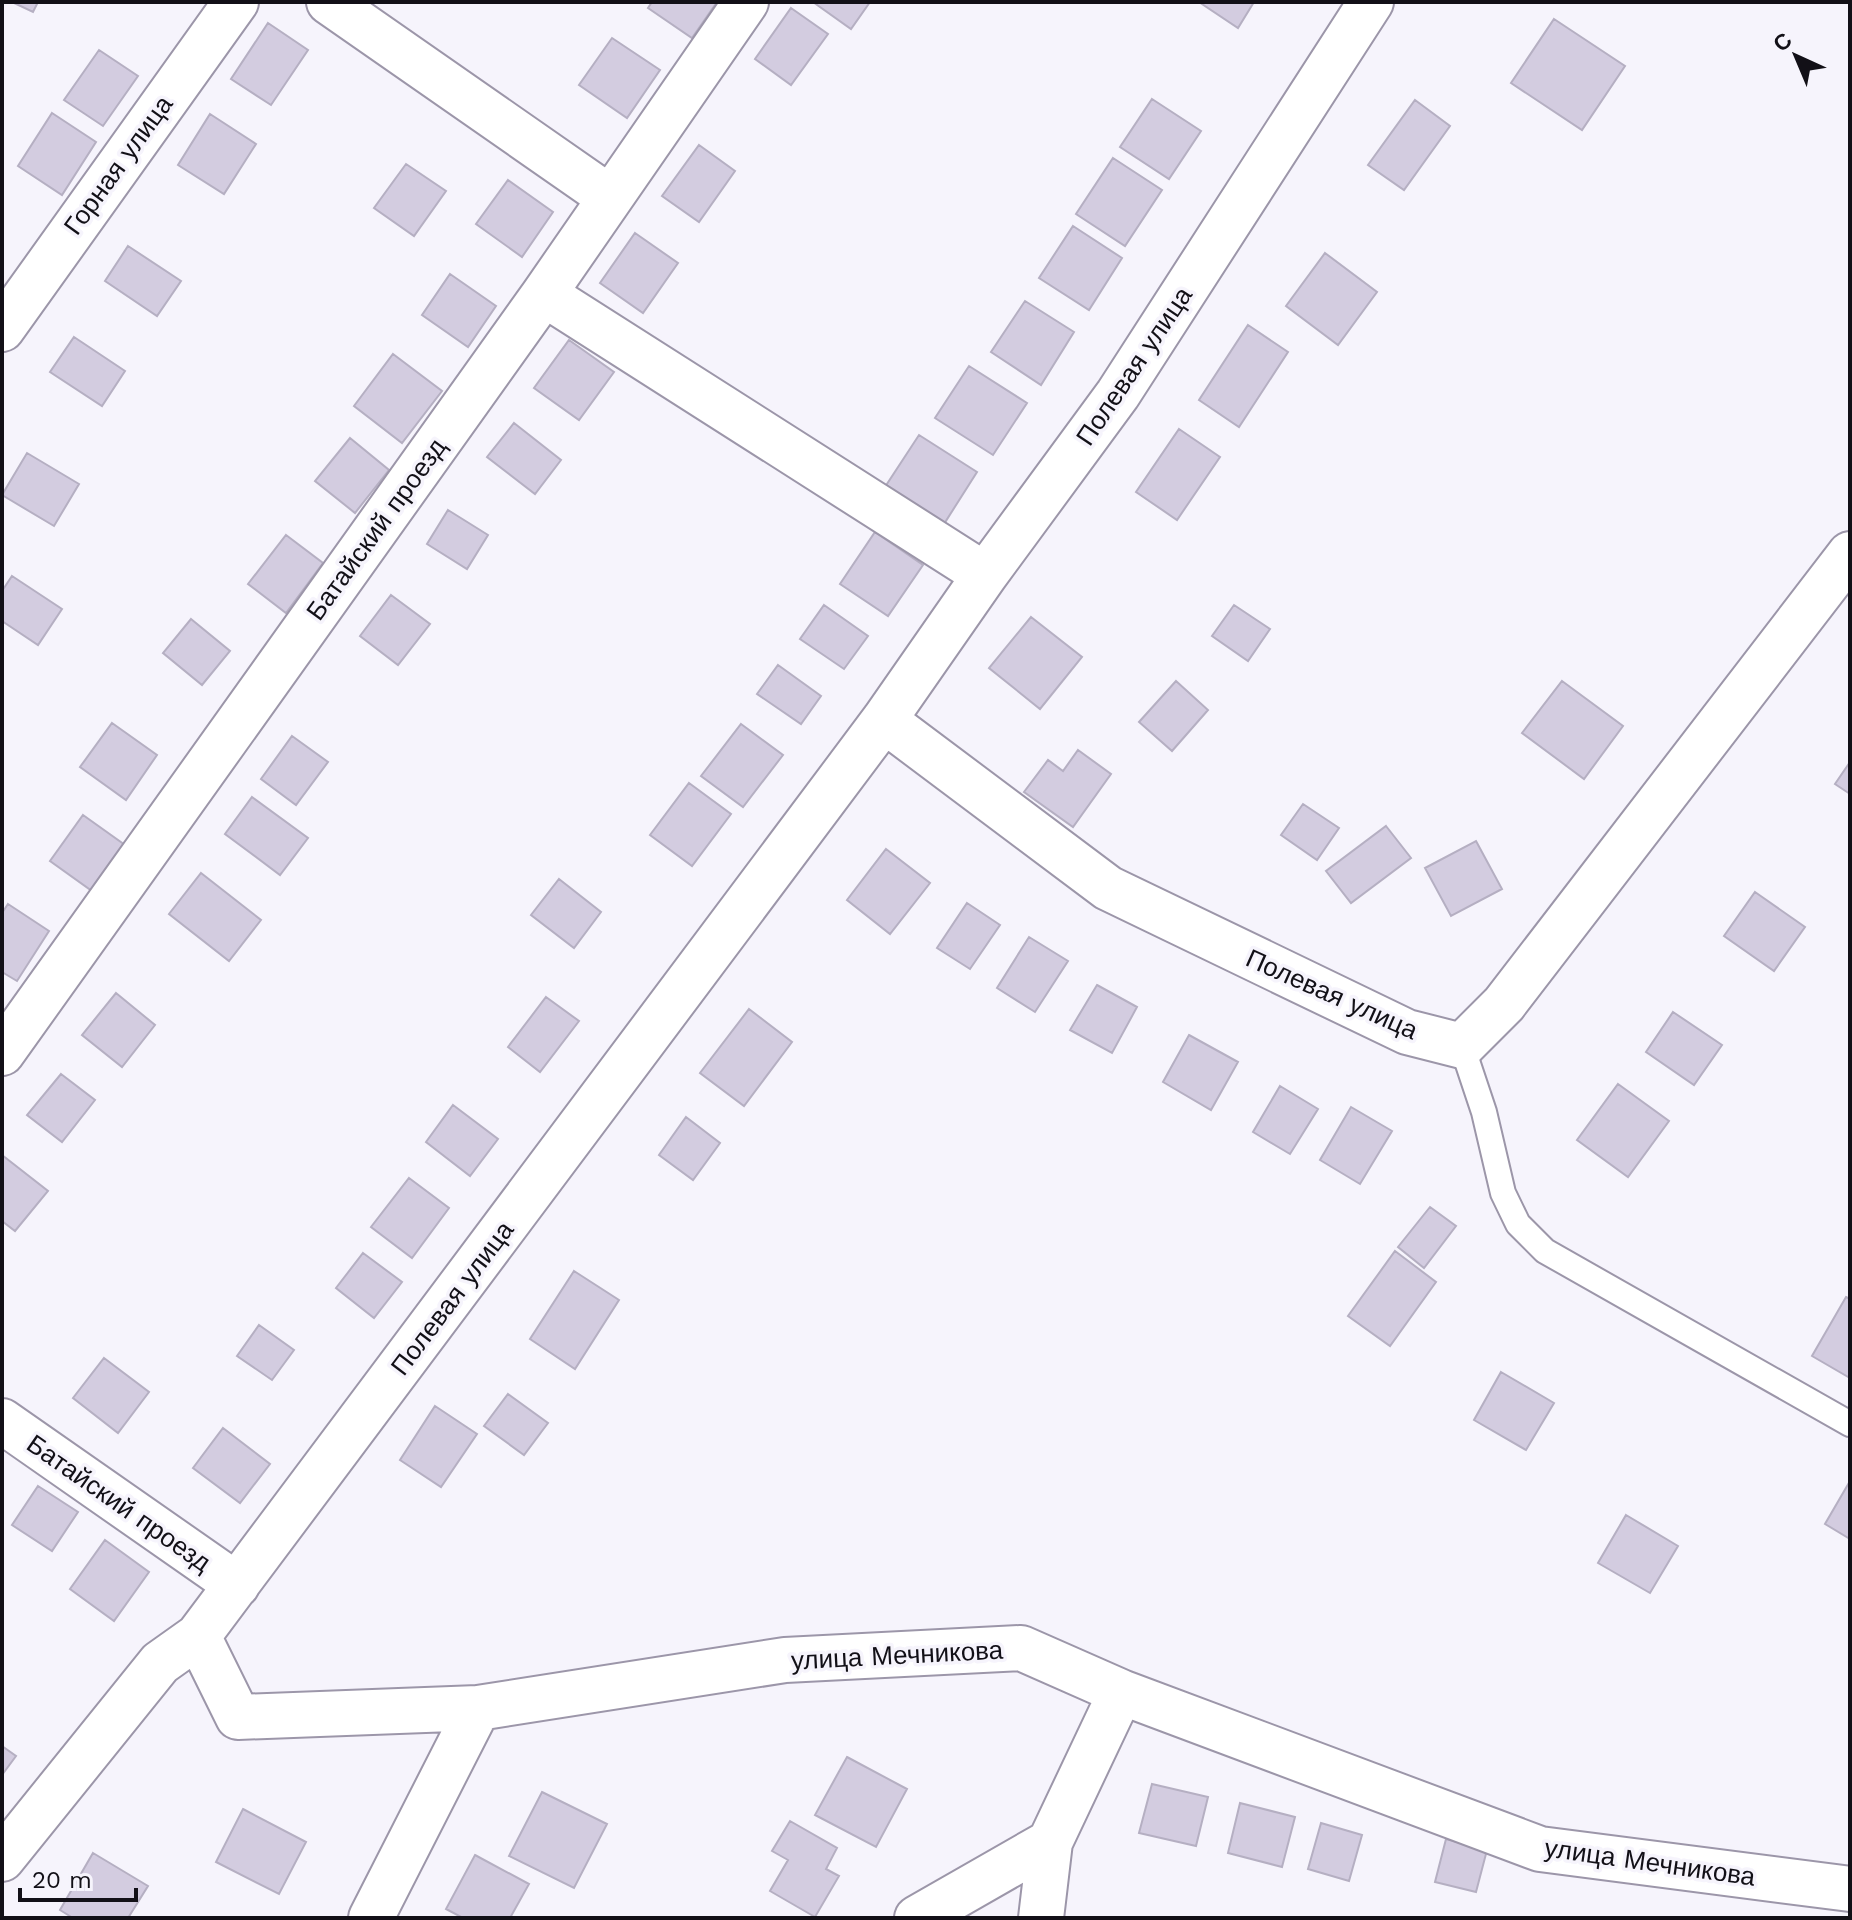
<svg xmlns="http://www.w3.org/2000/svg" width="1852" height="1920" font-family="'Work Sans',sans-serif">
<style>
.building{fill:#d3cce0;stroke:#b5afc2;stroke-width:2}
.lines{fill:none;stroke-linecap:round;stroke-linejoin:round}
.lane-casing{stroke:#9c96a9;stroke-width:28}
.street-casing{stroke:#9c96a9;stroke-width:48}
.lane{stroke:#fff;stroke-width:24}
.street{stroke:#fff;stroke-width:44}
.labels{text-anchor:middle;stroke-width:7;stroke-linejoin:round;paint-order:stroke}
.street-label{font-size:26px;fill:#121017;stroke:#f6f4fc}
</style>
<rect width="100%" height="100%" fill="#f6f4fc"/>
<path class="building" d="M 12,2 L 38,2 L 33,12 Z
M 652,2 L 717,2 L 692,38 L 648,8 Z
M 813,2 L 870,2 L 851,29 Z
M 1199,2 L 1254,2 L 1238,28 Z
M 791,8 L 828,34 L 791,85 L 755,59 Z
M 1554,19 L 1625,66 L 1582,130 L 1511,83 Z
M 268,23 L 308,50 L 271,105 L 231,79 Z
M 612,38 L 660,70 L 627,118 L 579,85 Z
M 99,50 L 138,76 L 103,126 L 64,100 Z
M 1152,99 L 1201,131 L 1169,179 L 1120,147 Z
M 1415,100 L 1450,126 L 1404,190 L 1368,165 Z
M 52,113 L 96,142 L 62,195 L 18,166 Z
M 210,114 L 256,144 L 224,194 L 178,165 Z
M 699,145 L 735,171 L 699,222 L 662,196 Z
M 1113,158 L 1162,190 L 1125,246 L 1076,214 Z
M 406,164 L 446,191 L 414,236 L 374,208 Z
M 508,180 L 553,212 L 522,257 L 476,224 Z
M 1073,226 L 1122,258 L 1089,310 L 1039,278 Z
M 635,233 L 678,263 L 643,313 L 600,283 Z
M 128,246 L 181,281 L 157,316 L 105,281 Z
M 1325,253 L 1377,292 L 1338,345 L 1286,306 Z
M 450,274 L 496,306 L 468,347 L 422,315 Z
M 1025,301 L 1074,332 L 1041,385 L 991,352 Z
M 1248,325 L 1288,352 L 1239,427 L 1199,400 Z
M 74,337 L 125,371 L 102,406 L 50,372 Z
M 569,340 L 614,372 L 579,420 L 534,388 Z
M 393,354 L 442,391 L 402,443 L 354,406 Z
M 969,366 L 1027,403 L 993,455 L 935,418 Z
M 514,423 L 561,460 L 535,494 L 487,457 Z
M 1179,429 L 1220,457 L 1177,520 L 1136,492 Z
M 919,435 L 977,472 L 944,524 L 885,487 Z
M 350,438 L 389,470 L 355,513 L 315,481 Z
M 27,453 L 79,484 L 54,526 L 2,495 Z
M 448,510 L 488,535 L 467,569 L 427,544 Z
M 875,532 L 923,565 L 888,616 L 840,584 Z
M 286,535 L 323,563 L 286,613 L 248,584 Z
M 12,576 L 62,609 L 38,645 L 2,621 L 2,591 Z
M 391,595 L 430,624 L 398,665 L 360,636 Z
M 824,605 L 868,636 L 844,669 L 800,639 Z
M 1234,605 L 1270,629 L 1248,661 L 1212,636 Z
M 1031,617 L 1082,657 L 1040,709 L 989,668 Z
M 191,619 L 230,651 L 202,685 L 163,653 Z
M 778,665 L 821,696 L 801,724 L 757,694 Z
M 1176,681 L 1208,710 L 1172,751 L 1139,722 Z
M 1562,681 L 1623,726 L 1584,779 L 1522,733 Z
M 112,723 L 157,755 L 126,800 L 80,767 Z
M 741,724 L 783,755 L 743,807 L 701,776 Z
M 292,736 L 328,762 L 296,805 L 261,779 Z
M 1078,750 L 1111,774 L 1073,827 L 1024,792 L 1048,760 L 1063,771 Z
M 1850,762 L 1850,794 L 1835,784 Z
M 689,783 L 731,814 L 692,866 L 650,835 Z
M 252,797 L 308,838 L 280,875 L 225,834 Z
M 1303,804 L 1339,828 L 1317,860 L 1281,835 Z
M 83,815 L 125,845 L 92,891 L 50,861 Z
M 1386,826 L 1411,858 L 1351,903 L 1326,871 Z
M 1476,841 L 1502,889 L 1451,916 L 1425,868 Z
M 886,849 L 930,883 L 890,934 L 847,900 Z
M 201,873 L 261,920 L 229,961 L 169,914 Z
M 559,879 L 601,912 L 574,948 L 531,915 Z
M 1755,892 L 1805,927 L 1774,971 L 1724,936 Z
M 967,903 L 1000,925 L 970,969 L 937,948 Z
M 8,904 L 49,931 L 17,981 L 2,972 L 2,913 Z
M 1029,937 L 1068,961 L 1035,1012 L 997,988 Z
M 1097,985 L 1137,1007 L 1112,1053 L 1070,1030 Z
M 116,993 L 155,1025 L 122,1067 L 82,1035 Z
M 546,997 L 579,1021 L 540,1072 L 508,1047 Z
M 749,1009 L 792,1042 L 744,1106 L 700,1073 Z
M 1673,1012 L 1722,1045 L 1694,1085 L 1646,1052 Z
M 1189,1035 L 1238,1062 L 1211,1110 L 1163,1082 Z
M 61,1074 L 95,1100 L 62,1142 L 27,1115 Z
M 1618,1084 L 1669,1121 L 1628,1177 L 1577,1140 Z
M 1280,1086 L 1318,1109 L 1290,1154 L 1253,1132 Z
M 453,1105 L 498,1139 L 470,1176 L 426,1142 Z
M 1351,1107 L 1392,1131 L 1360,1184 L 1320,1160 Z
M 686,1117 L 720,1143 L 693,1180 L 659,1155 Z
M 2,1155 L 48,1191 L 15,1231 L 2,1221 Z
M 409,1178 L 449,1208 L 412,1258 L 371,1227 Z
M 1430,1207 L 1456,1226 L 1424,1268 L 1398,1247 Z
M 1395,1251 L 1436,1282 L 1390,1346 L 1348,1316 Z
M 363,1253 L 402,1282 L 374,1318 L 336,1288 Z
M 574,1271 L 619,1300 L 575,1369 L 530,1339 Z
M 1846,1297 L 1850,1299 L 1850,1378 L 1812,1356 Z
M 259,1325 L 294,1350 L 272,1380 L 237,1356 Z
M 104,1358 L 149,1392 L 118,1433 L 73,1398 Z
M 1501,1372 L 1554,1403 L 1526,1450 L 1474,1420 Z
M 508,1394 L 548,1423 L 524,1455 L 484,1426 Z
M 435,1406 L 477,1434 L 441,1487 L 400,1460 Z
M 223,1428 L 270,1464 L 240,1503 L 193,1468 Z
M 1850,1481 L 1850,1539 L 1825,1524 Z
M 38,1486 L 78,1512 L 52,1551 L 12,1525 Z
M 1626,1515 L 1678,1546 L 1650,1593 L 1598,1563 Z
M 105,1540 L 149,1572 L 114,1621 L 70,1589 Z
M 2,1746 L 16,1756 L 2,1775 Z
M 847,1757 L 907,1789 L 876,1847 L 815,1815 Z
M 1152,1784 L 1208,1797 L 1196,1846 L 1139,1833 Z
M 542,1792 L 607,1824 L 574,1888 L 509,1856 Z
M 1240,1803 L 1295,1817 L 1282,1867 L 1228,1853 Z
M 243,1809 L 306,1842 L 279,1894 L 216,1862 Z
M 790,1821 L 837,1848 L 826,1869 L 839,1876 L 815,1917 L 770,1891 L 788,1860 L 772,1851 Z
M 1321,1823 L 1362,1835 L 1349,1881 L 1308,1869 Z
M 1446,1839 L 1487,1850 L 1476,1892 L 1435,1882 Z
M 93,1853 L 148,1886 L 128,1918 L 73,1918 L 60,1910 Z
M 475,1855 L 529,1884 L 510,1918 L 463,1918 L 446,1909 Z"/>
<g class="lines">
<defs>
<path id="lane" d="M 1462,1046 L 1484,1112 L 1503,1193 L 1518,1224 L 1545,1251 L 1850,1424"/>
<path id="street" d="M 329,2 L 609,197
M 544,294 L 985,575
M 2,329 L 236,2
M 884,720 L 1108,888 L 1407,1032 L 1462,1046 L 1504,1004 L 1850,554
M 2,1053 L 544,294 L 746,2
M 2,1421 L 237,1585
M 198,1636 L 238,1717 L 478,1708 L 785,1660 L 1021,1648 L 1121,1692 L 1540,1849 L 1850,1889
M 2,1859 L 160,1663 L 198,1636 L 884,720 L 985,575 L 1118,394 L 1371,2
M 371,1918 L 478,1708
M 917,1918 L 1050,1842
M 1041,1918 L 1050,1842 L 1121,1692"/>
</defs>
<use href="#lane" class="lane-casing"/>
<use href="#street" class="street-casing"/>
<use href="#lane" class="lane"/>
<use href="#street" class="street"/>
</g>
<g class="labels">
<g class="street-label">
<text transform="translate(118 165) rotate(-54)" y="9">Горная улица</text>
<text transform="translate(1134 366) rotate(-56)" y="9">Полевая улица</text>
<text transform="translate(376 529) rotate(-54)" y="9">Батайский проезд</text>
<text transform="translate(1332 994) rotate(24)" y="9">Полевая улица</text>
<text transform="translate(452 1298) rotate(-53)" y="9">Полевая улица</text>
<text transform="translate(119 1503) rotate(35)" y="9">Батайский проезд</text>
<text transform="translate(897 1655) rotate(-3)" y="9">улица Мечникова</text>
<text transform="translate(1650 1862) rotate(8)" y="9">улица Мечникова</text>
</g>
</g>
<rect width="1852" height="1920" fill="none" stroke="#121017" stroke-width="8"/>
<g transform="translate(1796 56) rotate(316)" stroke="#f6f4fc" stroke-width="6" paint-order="stroke">
<path d="M0-6L14 30L0 20L-14 30Z" fill="#121017"/>
<text y="-12" font-size="22" font-weight="bold" text-anchor="middle" fill="#121017">С</text>
</g>
<path d="M20 1888v12h116v-12" fill="none" stroke="#121017" stroke-width="4"/>
<text x="32" y="1888" font-size="24" fill="#121017" stroke="#f6f4fc" stroke-width="6" paint-order="stroke">20 m</text>
</svg>
